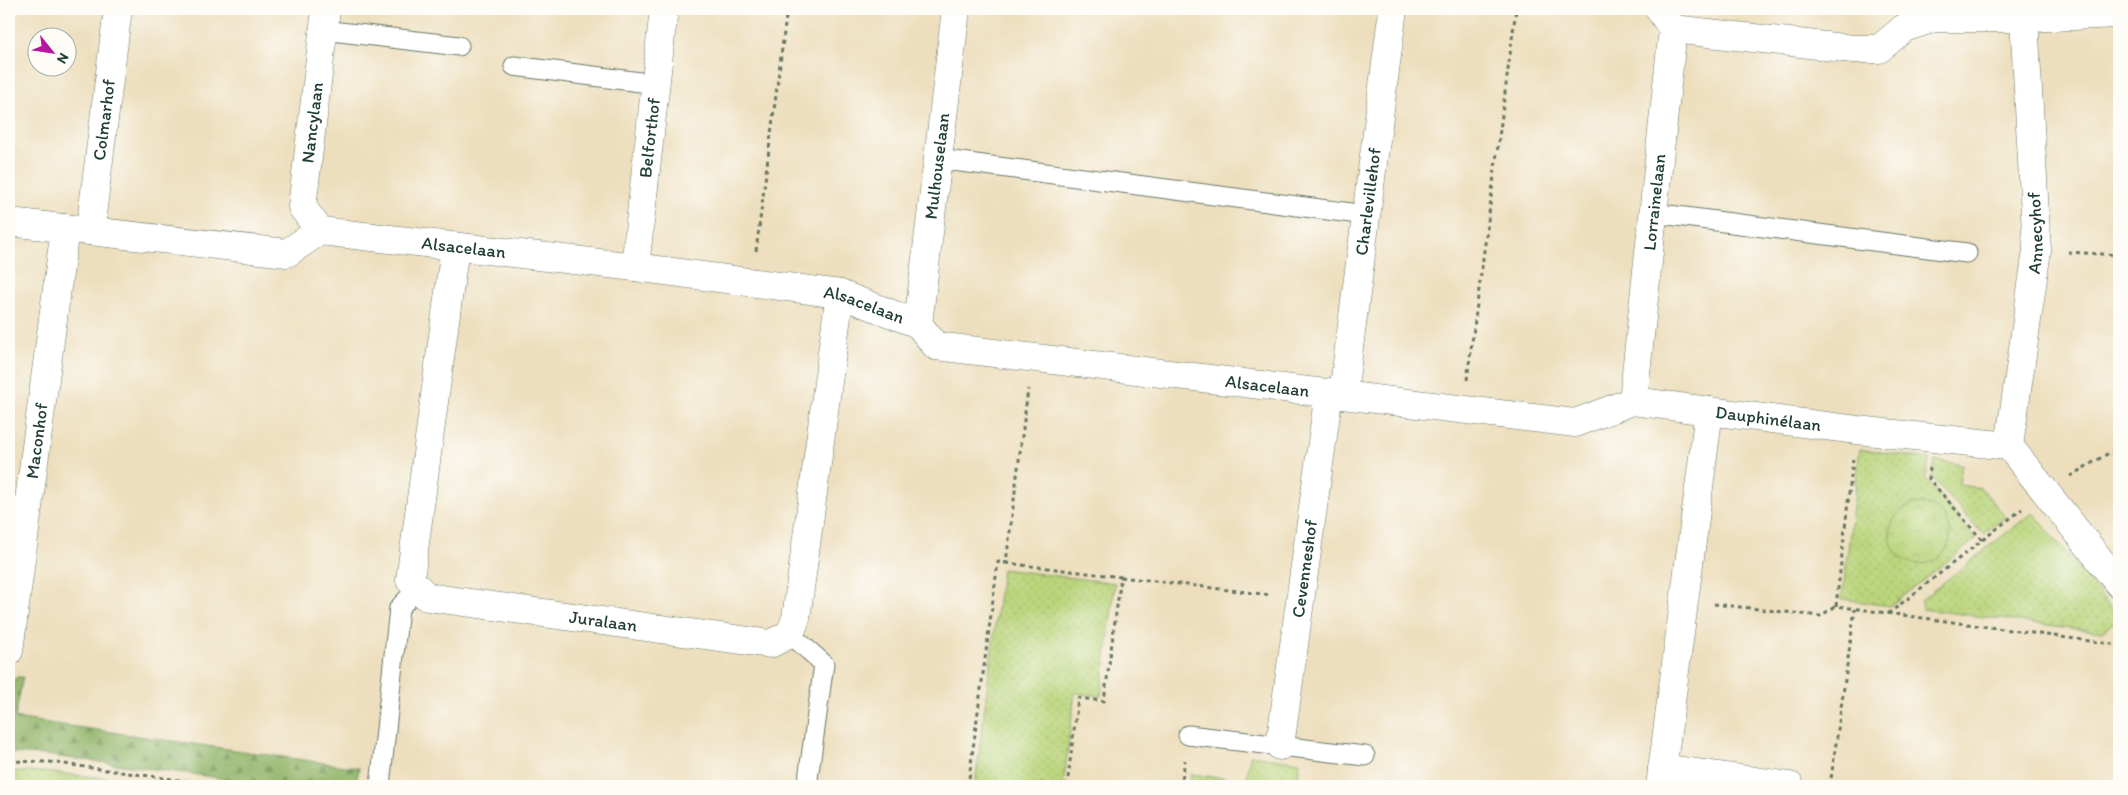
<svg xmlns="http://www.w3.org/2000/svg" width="2128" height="795" font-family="Itim,sans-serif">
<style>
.grass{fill:url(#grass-dots);stroke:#6c8857}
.forest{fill:url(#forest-firs);stroke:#597a4f}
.park{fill:url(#park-crowns);stroke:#6c8857}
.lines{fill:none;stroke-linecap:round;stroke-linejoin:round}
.service-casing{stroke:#677664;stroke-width:21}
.minor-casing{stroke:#677664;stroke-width:29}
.path{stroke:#677664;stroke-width:3;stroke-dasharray:4 4;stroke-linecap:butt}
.service{stroke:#fff;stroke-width:19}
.minor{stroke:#fff;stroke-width:28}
.labels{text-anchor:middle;stroke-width:4;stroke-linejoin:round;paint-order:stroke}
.street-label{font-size:18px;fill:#1f3d34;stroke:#fdfcf7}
</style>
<defs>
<pattern id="grass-dots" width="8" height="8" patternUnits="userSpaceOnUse" patternTransform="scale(1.25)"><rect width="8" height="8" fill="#bad47a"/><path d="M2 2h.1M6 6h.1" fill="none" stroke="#9fb76a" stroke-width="1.8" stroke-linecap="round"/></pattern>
<pattern id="forest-firs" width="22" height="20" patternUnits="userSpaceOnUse" patternTransform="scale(1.25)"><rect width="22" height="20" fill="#93b66a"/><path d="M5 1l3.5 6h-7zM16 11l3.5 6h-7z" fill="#779558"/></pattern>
<pattern id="park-crowns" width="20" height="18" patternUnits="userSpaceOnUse" patternTransform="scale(1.25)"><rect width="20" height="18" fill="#bad47a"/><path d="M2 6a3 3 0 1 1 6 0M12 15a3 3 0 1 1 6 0" fill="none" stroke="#9fb76a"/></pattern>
</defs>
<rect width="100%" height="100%" fill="#fdfcf7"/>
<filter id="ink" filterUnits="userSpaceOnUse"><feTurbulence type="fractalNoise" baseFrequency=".02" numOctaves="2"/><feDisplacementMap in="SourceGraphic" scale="10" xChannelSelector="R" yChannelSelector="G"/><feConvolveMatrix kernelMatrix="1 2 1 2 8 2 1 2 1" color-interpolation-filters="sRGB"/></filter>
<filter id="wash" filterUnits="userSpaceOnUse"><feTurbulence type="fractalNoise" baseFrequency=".0096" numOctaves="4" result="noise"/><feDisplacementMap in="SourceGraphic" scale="20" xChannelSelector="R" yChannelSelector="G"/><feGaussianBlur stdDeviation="1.12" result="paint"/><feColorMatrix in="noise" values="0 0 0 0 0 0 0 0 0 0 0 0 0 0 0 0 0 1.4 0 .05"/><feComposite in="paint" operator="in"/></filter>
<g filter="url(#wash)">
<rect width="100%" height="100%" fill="#eddfbe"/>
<path class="grass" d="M 1860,449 L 1929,459 L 1926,479 L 1976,539 L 1890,606 L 1842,599 Z
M 1935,460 L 1962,465 L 1959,485 L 1981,488 L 2006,517 L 1983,534 L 1932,478 Z
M 2033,512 L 2119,618 L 2102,632 L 1922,609 L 1921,600 Z
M 1002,569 L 1115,583 L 1101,696 L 1075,693 L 1063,786 L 975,786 Z
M 1250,755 L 1300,762 L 1297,786 L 1189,786 L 1191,774 L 1246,781 Z
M 9,771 L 43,772 L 106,778 L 105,786 L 9,786 Z"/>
<path class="forest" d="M 17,677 L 23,677 L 15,718 L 359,768 L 356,786 L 263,786 L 206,776 L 45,755 L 9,753 L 9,684 Z
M 106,778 L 154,786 L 105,786 Z"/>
<path class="park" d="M1890 534a30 30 0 1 1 60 0a30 30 0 1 1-60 0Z"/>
</g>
<g filter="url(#ink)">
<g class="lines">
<defs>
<path id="service" d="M 323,30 L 459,46
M 514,66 L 656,84
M 938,159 L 1366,215
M 1653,213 L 1967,253
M 790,634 L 824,664 L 807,786
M 1188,735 L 1365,756
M 380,786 L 399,608 L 418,588"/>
<g id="minor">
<path d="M 1673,29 L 1853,49 L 1879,49 L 1904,28 L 1935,18 L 2024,18 L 2119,14"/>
<path id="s1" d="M 9,222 L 287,253 L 320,231 L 635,267 L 840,294 L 918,324 L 936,346 L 1575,423 L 1633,401 L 1709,411"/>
<path id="s2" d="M 90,231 L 118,9"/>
<path id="s3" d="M 320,231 L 302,207 L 326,9"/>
<path id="s4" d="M 455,247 L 410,580 L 427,597 L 770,644 L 790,634 L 796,618 L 840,294"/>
<path id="s5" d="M 635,267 L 664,9"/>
<path id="s6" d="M 918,324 L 956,9"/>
<path id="s7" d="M 1343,394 L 1393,9"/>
<path id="s8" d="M 1633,401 L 1673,29 L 1659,9"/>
<path id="s9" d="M 2009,446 L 2037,250 L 2024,18"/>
<path id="s10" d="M 9,651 L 65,228"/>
<path id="s11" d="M 1280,746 L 1329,392"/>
<path d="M 1662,768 L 1790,786"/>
<path id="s12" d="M 1660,786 L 1709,411 L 1857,430 L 2009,446 L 2119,584"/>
</g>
</defs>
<use href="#service" class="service-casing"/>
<use href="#minor" class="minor-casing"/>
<path class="path" d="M 756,251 L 787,9
M 2068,252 L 2119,255
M 1467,380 L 1516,9
M 1853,459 L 1836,606 L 2119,645
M 1930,468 L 1929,479 L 1982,540
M 2070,476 L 2119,447
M 1006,563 L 1121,577
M 1714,604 L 1820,616 L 1836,606
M 1888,614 L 2022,509
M 9,761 L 50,762 L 221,786
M 968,786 L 998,562 L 1006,563 L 1028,389
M 1067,786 L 1078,698 L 1104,701 L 1121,577 L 1271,595
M 1181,786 L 1185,760
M 1830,786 L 1855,609"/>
<use href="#service" class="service"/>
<use href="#minor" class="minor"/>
</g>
</g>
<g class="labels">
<g class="street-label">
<text dy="6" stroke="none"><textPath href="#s2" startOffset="112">Colmarhof</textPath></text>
<text dy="6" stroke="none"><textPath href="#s3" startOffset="115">Nancylaan</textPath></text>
<text dy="6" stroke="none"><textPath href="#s5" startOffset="130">Belforthof</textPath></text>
<text dy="6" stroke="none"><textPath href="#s6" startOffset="159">Mulhouselaan</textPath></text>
<text dy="6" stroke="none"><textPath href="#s7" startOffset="194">Charlevillehof</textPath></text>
<text dy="6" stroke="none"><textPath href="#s8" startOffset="200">Lorrainelaan</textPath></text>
<text dy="6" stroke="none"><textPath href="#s9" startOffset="215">Annecyhof</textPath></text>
<text dy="6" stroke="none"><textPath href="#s1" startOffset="464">Alsacelaan</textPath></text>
<text dy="6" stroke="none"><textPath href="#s1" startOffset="869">Alsacelaan</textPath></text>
<text dy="6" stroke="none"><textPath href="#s1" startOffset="1289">Alsacelaan</textPath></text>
<text dy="6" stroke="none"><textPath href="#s12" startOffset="438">Dauphinélaan</textPath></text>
<text dy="6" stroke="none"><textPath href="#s10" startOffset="212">Maconhof</textPath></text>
<text dy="6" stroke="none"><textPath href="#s11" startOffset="179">Cevenneshof</textPath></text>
<text dy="6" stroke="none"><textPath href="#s4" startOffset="538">Juralaan</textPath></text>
</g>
</g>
<rect width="2128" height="795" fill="none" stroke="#fdfcf7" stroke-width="30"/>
<g transform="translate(52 52) rotate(120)"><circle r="24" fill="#fdfcf7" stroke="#a4b0a9"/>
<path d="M0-4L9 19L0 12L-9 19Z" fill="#b5179e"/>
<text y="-8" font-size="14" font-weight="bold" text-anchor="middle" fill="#1f3d34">N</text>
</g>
</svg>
